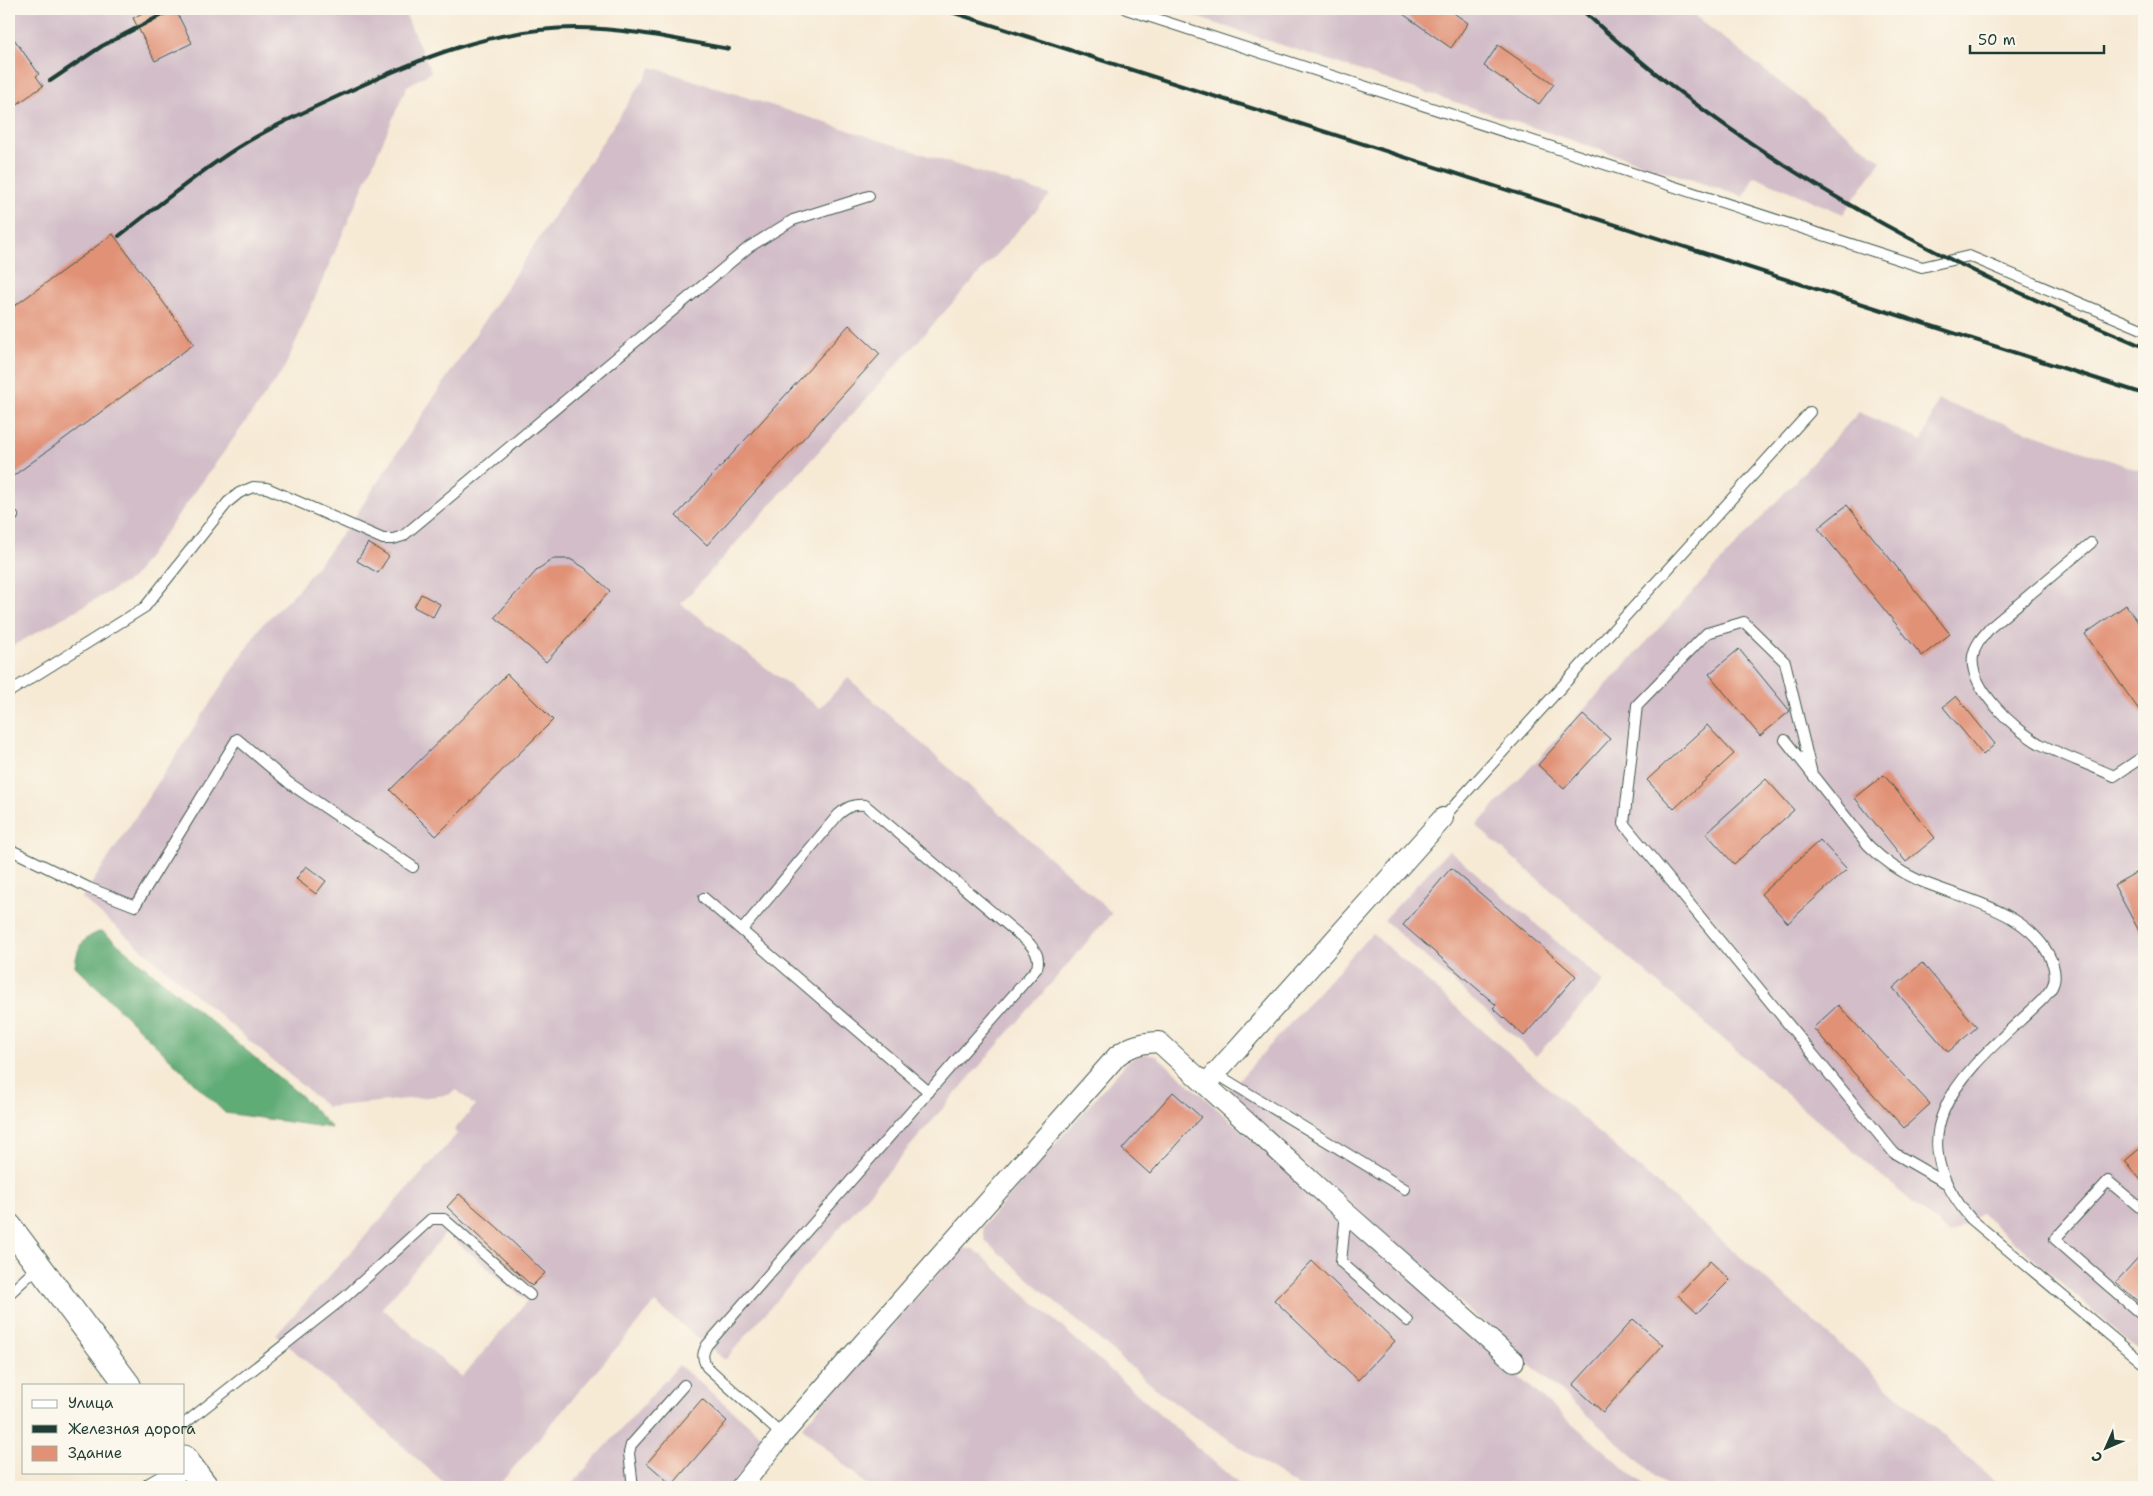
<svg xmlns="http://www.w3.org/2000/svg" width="2153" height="1496" font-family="'Shantell Sans',sans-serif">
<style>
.industrial{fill:#d2bdc8;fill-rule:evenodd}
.forest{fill:#60ac76;stroke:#407455}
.building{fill:#e19176}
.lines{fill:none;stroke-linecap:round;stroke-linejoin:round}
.service-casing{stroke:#3f574c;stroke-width:12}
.minor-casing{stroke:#3f574c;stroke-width:22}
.tertiary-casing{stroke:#3f574c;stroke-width:27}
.service{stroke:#fff;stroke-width:10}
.minor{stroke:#fff;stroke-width:20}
.tertiary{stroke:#fff;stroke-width:25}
.rail{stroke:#1f3d34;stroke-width:4}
</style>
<rect width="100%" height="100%" fill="#fbf7ec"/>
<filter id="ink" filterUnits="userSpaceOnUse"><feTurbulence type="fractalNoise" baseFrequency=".02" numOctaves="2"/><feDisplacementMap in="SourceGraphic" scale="10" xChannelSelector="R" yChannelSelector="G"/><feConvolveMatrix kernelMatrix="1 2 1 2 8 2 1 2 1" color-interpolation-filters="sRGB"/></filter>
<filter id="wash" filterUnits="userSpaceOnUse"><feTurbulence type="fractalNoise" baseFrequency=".0096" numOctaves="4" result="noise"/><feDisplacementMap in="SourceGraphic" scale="20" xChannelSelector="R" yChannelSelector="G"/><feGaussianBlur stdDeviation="1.12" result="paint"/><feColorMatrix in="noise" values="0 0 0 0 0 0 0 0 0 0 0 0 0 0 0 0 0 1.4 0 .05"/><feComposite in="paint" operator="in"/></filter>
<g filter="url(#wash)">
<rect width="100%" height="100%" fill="#f6ead5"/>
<path class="industrial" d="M 9,9 L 403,9 L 431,72 L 407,86 L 284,369 L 132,579 L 9,648 Z
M 1172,9 L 1686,9 L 1881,161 L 1843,214 L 1754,176 L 1744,197 Z
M 652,67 L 1050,195 L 681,604 L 820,708 L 848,678 L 1112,913 L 725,1360 L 655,1303 L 497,1487 L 449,1487 L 276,1335 L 457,1134 L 454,1130 L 475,1106 L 457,1090 L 448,1095 L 327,1107 L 82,898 L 261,626 L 297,591 L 350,524 ZM 446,1233 L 527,1301 L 462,1377 L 382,1308 Z
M 1938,400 L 2144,472 L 2144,1355 L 1981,1213 L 1949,1234 L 1476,826 L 1859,412 L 1922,441 Z
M 1449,850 L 1604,982 L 1536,1056 L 1384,920 Z
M 1372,933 L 2002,1487 L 1668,1487 L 1226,1094 Z
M 1142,1054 L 1156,1055 L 1462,1324 L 1514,1373 L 1646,1487 L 1298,1487 L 1161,1393 L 985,1241 L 983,1226 L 1129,1060 Z
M 961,1248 L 974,1249 L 1242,1487 L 869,1487 L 802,1427 Z
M 679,1365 L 768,1441 L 729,1487 L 569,1487 Z"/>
<path class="forest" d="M 102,931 L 300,1095 L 332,1128 L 225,1113 L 75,966 C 78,945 82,938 102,931 Z"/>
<g id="blocks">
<path class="building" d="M 150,9 L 175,9 L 192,43 L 155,61 L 133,18 Z
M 1396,9 L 1448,9 L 1468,23 L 1451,48 Z
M 9,32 L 39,74 L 36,76 L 43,86 L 9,110 Z
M 1498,45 L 1554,84 L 1539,104 L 1484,66 Z
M 113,234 L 194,344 L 9,479 L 9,310 Z
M 849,325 L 880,354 L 707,545 L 676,516 Z
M 1847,505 L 1950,634 L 1922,656 L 1818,528 Z
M 368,543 L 389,556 L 378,573 L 357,561 Z
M 553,559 L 570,559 L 585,568 L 610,591 L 546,662 L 495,617 L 538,569 Z
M 421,594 L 440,604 L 433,617 L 414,607 Z
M 2126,605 L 2144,631 L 2144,717 L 2085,634 Z
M 1739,649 L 1790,711 L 1760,736 L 1709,674 Z
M 507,674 L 553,720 L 436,836 L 390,790 Z
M 1956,696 L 1995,744 L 1983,755 L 1943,707 Z
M 1583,715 L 1610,739 L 1564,789 L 1538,765 Z
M 1707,725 L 1734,754 L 1674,809 L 1647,780 Z
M 1884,775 L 1935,838 L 1906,862 L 1855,798 Z
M 1766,779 L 1794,810 L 1734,864 L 1706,833 Z
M 1820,840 L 1847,869 L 1788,923 L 1761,894 Z
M 306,866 L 326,881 L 316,894 L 296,879 Z
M 1451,868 L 1576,976 L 1524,1036 L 1493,1008 L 1496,1005 L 1403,925 Z
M 2144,868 L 2144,940 L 2114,885 Z
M 1922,963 L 1977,1027 L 1948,1052 L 1893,988 Z
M 1838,1005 L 1930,1104 L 1904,1128 L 1813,1028 Z
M 1173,1092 L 1201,1117 L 1150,1174 L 1122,1149 Z
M 2144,1145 L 2144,1184 L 2125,1161 Z
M 459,1194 L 498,1228 L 545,1273 L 532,1286 L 447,1207 Z
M 2144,1251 L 2144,1307 L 2116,1282 Z
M 1312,1261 L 1395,1341 L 1358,1380 L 1274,1300 Z
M 1710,1261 L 1730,1280 L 1697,1313 L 1678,1295 Z
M 1633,1319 L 1663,1345 L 1603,1412 L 1573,1385 Z
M 702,1399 L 727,1421 L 672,1485 L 647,1463 Z"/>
</g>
</g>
<g filter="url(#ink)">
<use href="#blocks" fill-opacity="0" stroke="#3f574c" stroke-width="1"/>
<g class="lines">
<defs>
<path id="service" d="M 1126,9 L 1922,267 L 1969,256 L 2144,330
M 9,518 L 13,516
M 2091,543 L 1991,627 C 1984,635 1975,644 1973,656 C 1968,687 2015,730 2040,744 C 2064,756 2090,765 2114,776 L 2144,756
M 9,692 L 145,607 L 228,502 L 239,493 L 253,487 L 267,488 L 383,539 L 393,539 L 403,536 L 749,247 L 793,220 L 869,196
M 1785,740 L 1868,845 C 1883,860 1898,871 1918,880 C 1962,899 2036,912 2053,965 C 2055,972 2056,980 2052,987 C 2050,991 2046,995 2043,999 C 1975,1065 1888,1122 1971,1219 L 2144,1364
M 1812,774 L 1785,662 L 1744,622 L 1707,633 L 1637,705 L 1624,824 L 1894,1153 L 1946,1183
M 1443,818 L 1810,412
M 9,849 L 89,888 L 135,906 L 237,739 L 289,783 L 413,867
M 704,898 L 929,1092
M 742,930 L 838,815 C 847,807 853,804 865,805 L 1029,943 C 1036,952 1040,956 1037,968 L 707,1345 C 702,1354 702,1358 707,1367 L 782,1435
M 1215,1073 L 1405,1189
M 2144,1211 L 2108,1181 L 2055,1239 L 2144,1317
M 1346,1213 L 1341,1262 L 1408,1321
M 9,1294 L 39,1266
M 184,1424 L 345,1297 L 431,1219 L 444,1219 L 530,1295
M 633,1487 L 629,1453 L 631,1445 L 684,1385"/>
<path id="minor" d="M 1206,1084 L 1443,818
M 152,1487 L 178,1472
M 741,1487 L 782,1435 L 1117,1056 C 1131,1045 1141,1043 1159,1042 L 1346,1213 L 1514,1361"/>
<path id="tertiary" d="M 9,1226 L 128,1385
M 184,1458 L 206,1487"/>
</defs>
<use href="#service" class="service-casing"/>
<use href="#minor" class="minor-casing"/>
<use href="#tertiary" class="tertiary-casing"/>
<use href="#service" class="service"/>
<use href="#minor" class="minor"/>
<use href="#tertiary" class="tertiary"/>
<path class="rail" d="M 942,9 L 2144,394
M 1581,9 C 1696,116 1831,201 1972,270 C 2028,298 2087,322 2144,347
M 50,81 L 102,46 L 173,9
M 119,236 C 158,206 196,174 237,148 C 271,127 308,110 345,93 C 418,59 493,28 576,28 C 627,28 678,40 729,49"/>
</g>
</g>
<rect width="2153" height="1496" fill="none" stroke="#fbf7ec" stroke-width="30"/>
<rect x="22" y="1384" width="162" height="90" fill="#fbf7ec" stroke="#a3ada2"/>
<rect x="32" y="1400" width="25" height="8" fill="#ffffff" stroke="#a3ada2"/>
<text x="68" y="1408" font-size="15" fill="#1f3d34">Улица</text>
<rect x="32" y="1425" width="25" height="8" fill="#1f3d34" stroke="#a3ada2"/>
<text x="68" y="1434" font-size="15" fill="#1f3d34">Железная дорога</text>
<rect x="32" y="1446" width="25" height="15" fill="#e19176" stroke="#a3ada2"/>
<text x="68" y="1458" font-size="15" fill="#1f3d34">Здание</text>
<g transform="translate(2106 1448) rotate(225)" stroke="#fbf7ec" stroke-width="4" paint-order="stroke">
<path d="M0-4L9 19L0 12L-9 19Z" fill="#1f3d34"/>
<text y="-8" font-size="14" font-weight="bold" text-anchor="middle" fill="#1f3d34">С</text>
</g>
<path d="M1970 45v8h134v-8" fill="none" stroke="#1f3d34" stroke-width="2.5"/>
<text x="1978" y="45" font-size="15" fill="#1f3d34" stroke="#fbf7ec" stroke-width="4" paint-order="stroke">50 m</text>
</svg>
